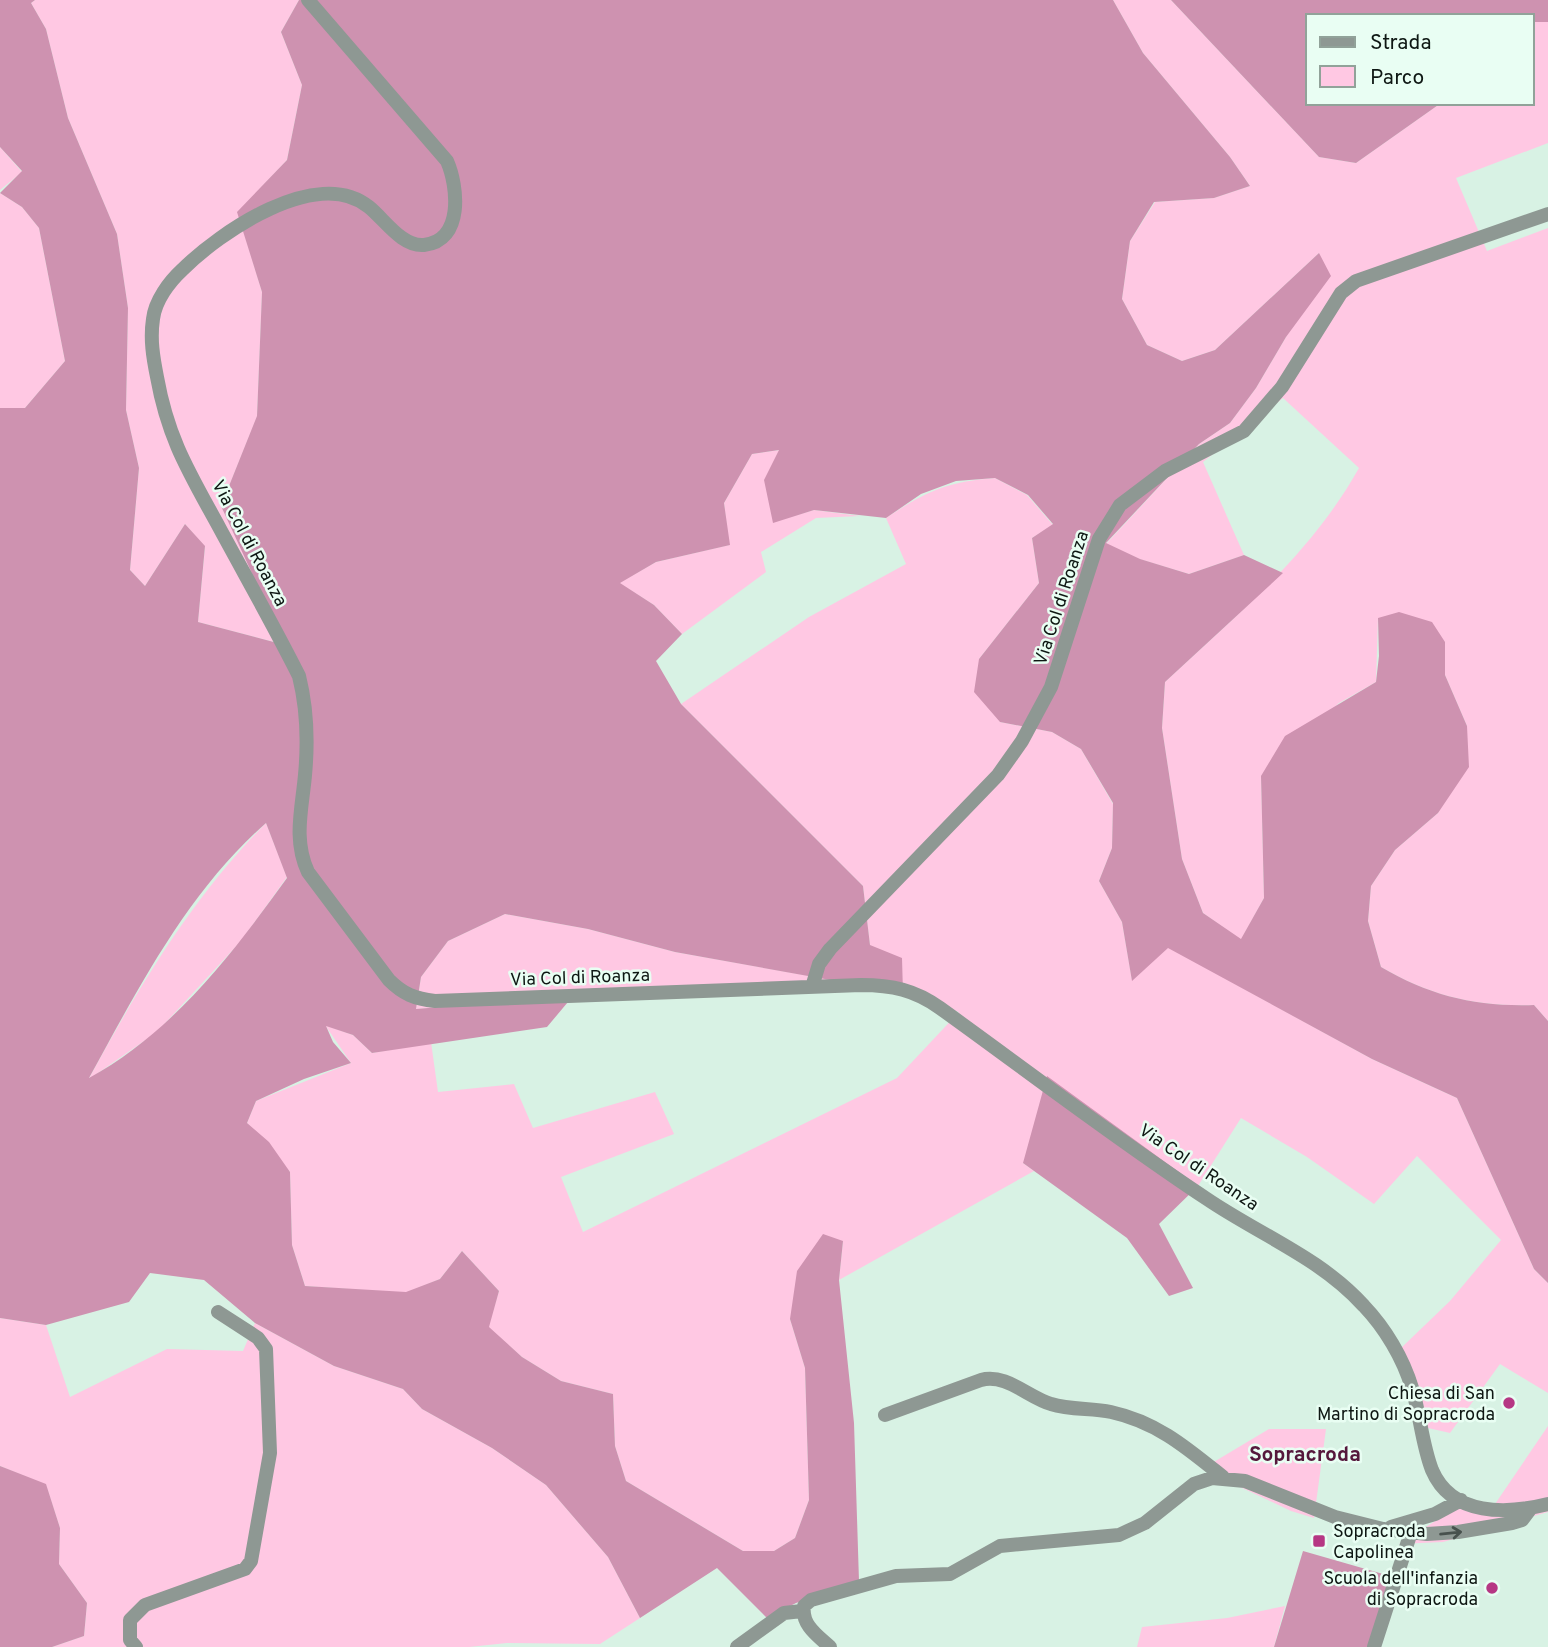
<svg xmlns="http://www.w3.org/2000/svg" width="1548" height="1647" font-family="Overpass,sans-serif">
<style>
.green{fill:#ffc8e3}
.forest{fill:#ce92b0;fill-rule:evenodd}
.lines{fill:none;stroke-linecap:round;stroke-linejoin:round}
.minor{stroke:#8e9893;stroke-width:14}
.oneway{stroke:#48514d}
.poi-dot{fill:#b63784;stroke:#e9fef3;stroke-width:2.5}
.labels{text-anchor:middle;stroke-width:5;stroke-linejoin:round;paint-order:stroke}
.street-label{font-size:18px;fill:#0e1713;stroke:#e9fef3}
.poi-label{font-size:18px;fill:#0e1713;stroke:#e9fef3;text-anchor:end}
.quarter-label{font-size:21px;font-weight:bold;fill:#55183c;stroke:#e9fef3}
</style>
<rect width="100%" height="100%" fill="#d8f2e4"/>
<path class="green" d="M 35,0 L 299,0 L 281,32 L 302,85 L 287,160 L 238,212 L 262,292 L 257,417 L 221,506 L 286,645 L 198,622 L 205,547 L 185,524 L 145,586 L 130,570 L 139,468 L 126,410 L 128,308 L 117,234 L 68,118 L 46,29 L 31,3 Z
M 1113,0 L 1171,0 L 1319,157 L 1356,163 L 1441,103 L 1532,103 L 1532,22 L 1548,22 L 1548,143 L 1456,178 L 1487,251 L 1548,228 L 1548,1021 L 1534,1005 C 1477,1007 1430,996 1381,967 L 1368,921 L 1371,886 L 1395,850 L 1438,813 L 1467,726 L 1445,675 L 1445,642 L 1378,618 L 1376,682 L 1339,703 L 1261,776 L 1264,898 L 1241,940 L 1203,913 L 1182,859 L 1162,728 L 1165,682 C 1236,616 1311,554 1359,468 L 1283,398 L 1203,462 L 1244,555 L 1189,574 L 1139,559 L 1106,544 L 1199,444 L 1230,423 L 1256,388 L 1286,337 L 1319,253 L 1215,350 L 1182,361 L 1147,345 L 1122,299 L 1130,241 L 1155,202 L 1214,198 L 1250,186 L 1230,157 L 1143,53 Z
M 0,147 L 22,172 L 0,190 Z
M 0,193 L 22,207 L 39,228 L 65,361 L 25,408 L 0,408 Z
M 780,450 L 773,522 L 814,510 L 860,516 L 816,518 L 761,552 L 766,572 L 682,634 L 654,605 L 619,583 L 656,562 L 729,545 L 724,503 L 752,454 Z
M 995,478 L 1027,495 L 1053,525 L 1032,538 L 1039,583 L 979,659 L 1000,722 L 1052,732 L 1081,749 L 1113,804 L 1112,848 L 1099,881 L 1122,922 L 1132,980 L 1168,947 L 1372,1059 L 1457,1098 L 1534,1269 L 1548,1283 L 1548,1393 L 1500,1364 L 1450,1433 L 1428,1428 L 1400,1349 L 1450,1301 L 1501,1240 L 1417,1156 L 1374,1204 L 1307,1157 L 1241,1118 L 1198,1186 L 1023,1163 L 1034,1171 L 839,1280 L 843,1241 L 790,1319 L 805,1368 L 809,1500 L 795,1538 L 774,1551 L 743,1551 L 626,1481 L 615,1446 L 613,1394 L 561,1381 L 522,1357 L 488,1327 L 499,1291 L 462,1251 L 440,1279 L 406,1293 L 305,1286 L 292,1245 L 290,1172 L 247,1123 L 256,1101 L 351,1063 L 325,1025 L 353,1035 L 372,1053 L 431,1042 L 438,1092 L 514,1084 L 533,1128 L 655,1092 L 674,1134 L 561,1177 L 583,1232 L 897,1078 L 959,1012 L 903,993 L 870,945 L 863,886 L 681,704 L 809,617 L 906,564 L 886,518 C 927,491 946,482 995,478 Z
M 266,823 L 287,877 L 241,941 L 157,1032 L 88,1080 C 139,987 191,899 266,823 Z
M 505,914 L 588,929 L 675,952 L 861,985 L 416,1009 L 421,977 L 448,941 Z
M 0,1318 L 46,1325 L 70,1397 L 167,1349 L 243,1351 L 255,1323 L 334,1366 L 403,1389 L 422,1409 L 492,1448 L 546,1485 L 608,1557 L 640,1618 L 600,1644 L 507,1643 L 469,1647 L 52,1647 L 84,1636 L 87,1603 L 59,1564 L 60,1528 L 46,1485 L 0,1466 Z
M 1548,1426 L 1548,1512 L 1443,1542 L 1399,1544 L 1470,1499 L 1493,1507 Z
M 1269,1429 L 1326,1429 L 1314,1518 L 1291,1511 L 1202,1469 Z
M 1285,1606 L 1274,1647 L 1137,1647 L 1142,1627 L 1227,1618 Z"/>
<path class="forest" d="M 0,0 L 35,0 L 31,3 L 46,29 L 68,118 L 117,234 L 128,308 L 126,410 L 139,468 L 130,570 L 145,586 L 185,524 L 205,546 L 198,622 L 285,645 L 221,506 L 257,416 L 262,292 L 237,212 L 287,160 L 302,85 L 281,32 L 299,0 L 1113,0 L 1143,53 L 1230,157 L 1250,186 L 1214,198 L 1154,202 L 1130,241 L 1122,299 L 1147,345 L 1182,361 L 1215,350 L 1319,253 L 1331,276 L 1286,337 L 1256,388 L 1230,423 L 1199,444 L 1106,543 L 1140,559 L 1189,574 L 1244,555 L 1283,573 L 1165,682 L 1162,728 L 1182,859 L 1203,913 L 1241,939 L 1264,898 L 1261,776 L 1285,736 L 1376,682 L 1379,656 L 1378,618 L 1399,612 L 1432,622 L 1445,642 L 1445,675 L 1467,726 L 1469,767 L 1438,813 L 1395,850 L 1371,886 L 1368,921 L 1381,967 C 1430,996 1477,1007 1534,1005 L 1548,1021 L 1548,1283 L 1534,1269 L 1457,1098 L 1372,1059 L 1168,948 L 1132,981 L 1122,922 L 1099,881 L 1112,848 L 1113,803 L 1081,749 L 1052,732 L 1000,722 L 974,692 L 979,659 L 1039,583 L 1032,538 L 1053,524 L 1028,495 L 995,478 L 956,481 L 921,494 L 886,518 L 814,510 L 773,523 L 764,480 L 779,450 L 752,454 L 724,503 L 730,545 L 656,562 L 620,583 L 654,605 L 682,634 L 656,661 L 681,704 L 863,886 L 870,945 L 902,958 L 903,993 L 675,952 L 588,929 L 505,914 L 448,941 L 421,977 L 416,1009 L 573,996 L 547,1027 L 372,1053 L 353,1035 L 326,1026 L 333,1042 L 351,1063 L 304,1079 L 256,1101 L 247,1123 L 269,1142 L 290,1172 L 292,1245 L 305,1286 L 406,1292 L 440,1279 L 462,1251 L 499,1291 L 489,1327 L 522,1357 L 561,1381 L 613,1394 L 615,1446 L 626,1481 L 743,1551 L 774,1551 L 795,1538 L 809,1500 L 805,1368 L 790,1319 L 797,1271 L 823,1234 L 843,1241 L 839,1280 L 854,1423 L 859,1581 L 796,1603 L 767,1618 L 717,1568 L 640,1618 L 608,1557 L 546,1485 L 492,1448 L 422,1409 L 403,1389 L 334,1366 L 255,1323 L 204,1280 L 150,1273 L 129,1302 L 46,1325 L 0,1318 L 0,408 L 25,408 L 65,361 L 39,228 L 22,207 L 0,193 L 22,171 L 0,147 ZM 266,823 L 287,878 C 233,953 172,1033 89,1078 C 138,989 188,891 266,823 Z
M 1171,0 L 1548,0 L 1548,22 L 1532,22 L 1532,16 L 1308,16 L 1308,103 L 1441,103 L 1356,163 L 1319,157 Z
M 1047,1076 L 1198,1186 L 1159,1224 L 1193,1288 L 1169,1296 L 1127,1238 L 1023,1163 Z
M 0,1466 L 46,1484 L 60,1528 L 59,1564 L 87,1603 L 84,1636 L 52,1647 L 0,1647 Z
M 1303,1551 L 1390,1576 L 1368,1647 L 1274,1647 Z"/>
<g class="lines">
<path class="minor" d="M 308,0 L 447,161 C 458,186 464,241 424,245 C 402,247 385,220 369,207 C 317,165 219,233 182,270 C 169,282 155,301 153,319 C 150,339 153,357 157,377 C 168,439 189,472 219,527 C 246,577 274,626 299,676 C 307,708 308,743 305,775 C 302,809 293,840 308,872 L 389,980 C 403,994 415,999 435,1001 L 861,985 C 892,985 915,990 940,1008 C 1029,1072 1116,1139 1207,1199 C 1260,1235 1321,1258 1364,1306 C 1385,1328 1403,1358 1412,1388 C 1420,1414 1422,1444 1432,1470 C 1452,1517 1508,1514 1548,1504
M 812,987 L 819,964 L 830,949 L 998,775 L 1022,741 L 1051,687 L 1099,539 L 1120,505 L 1165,471 L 1244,431 L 1282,387 L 1341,293 L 1356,281 L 1548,214
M 885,1415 L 981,1380 C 1006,1373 1029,1398 1051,1404 C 1070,1410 1091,1408 1111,1412 C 1157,1422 1187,1448 1223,1477
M 1391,1527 L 1435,1514 L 1461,1500
M 136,1647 L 130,1640 L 130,1620 L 145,1605 L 245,1569 L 251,1561 L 270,1453 L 266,1349 L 258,1338 L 218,1312
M 737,1647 L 784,1613 L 802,1611
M 830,1647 C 818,1636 801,1625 804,1606 L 811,1600 L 896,1576 L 950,1574 L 1000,1546 L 1119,1535 L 1145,1523 L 1194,1484 L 1212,1478 L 1245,1481 L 1335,1517 L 1383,1529 L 1427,1534 L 1458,1532 L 1512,1523 L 1522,1520 L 1531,1508
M 1374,1647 L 1411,1532"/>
</g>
<defs><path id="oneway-shaft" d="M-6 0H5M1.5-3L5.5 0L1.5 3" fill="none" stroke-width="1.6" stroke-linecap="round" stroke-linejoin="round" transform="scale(1.75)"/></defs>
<use class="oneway" href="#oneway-shaft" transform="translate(1451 1533) rotate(-6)"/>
<g class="poi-dot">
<circle cx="1509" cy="1403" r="7"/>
<rect x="1312" y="1534" width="14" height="14" rx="3.5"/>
<circle cx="1492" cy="1588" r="7"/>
</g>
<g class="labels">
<g class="street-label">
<text transform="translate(250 543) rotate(62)" y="6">Via Col di Roanza</text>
<text transform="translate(1061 598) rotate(-72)" y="6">Via Col di Roanza</text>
<text transform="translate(580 977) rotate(-2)" y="6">Via Col di Roanza</text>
<text transform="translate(1199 1167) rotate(34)" y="6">Via Col di Roanza</text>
</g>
<g class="poi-label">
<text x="1495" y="1399">Chiesa di San<tspan x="1495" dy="21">Martino di Sopracroda</tspan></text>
<text x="1333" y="1537" text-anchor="start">Sopracroda<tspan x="1333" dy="21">Capolinea</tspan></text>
<text x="1478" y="1584">Scuola dell'infanzia<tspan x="1478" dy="21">di Sopracroda</tspan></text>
</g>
<g class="quarter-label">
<text x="1305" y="1461">Sopracroda</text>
</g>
</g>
<rect x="1306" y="14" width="228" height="91" fill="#e9fef3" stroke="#91a299" stroke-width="2"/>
<rect x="1320" y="37" width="35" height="10" fill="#8e9893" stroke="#91a299" stroke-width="2"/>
<text x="1370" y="49" font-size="21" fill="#0e1713">Strada</text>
<rect x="1320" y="66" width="35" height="21" fill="#ffc8e3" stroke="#91a299" stroke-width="2"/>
<text x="1370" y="84" font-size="21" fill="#0e1713">Parco</text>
</svg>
